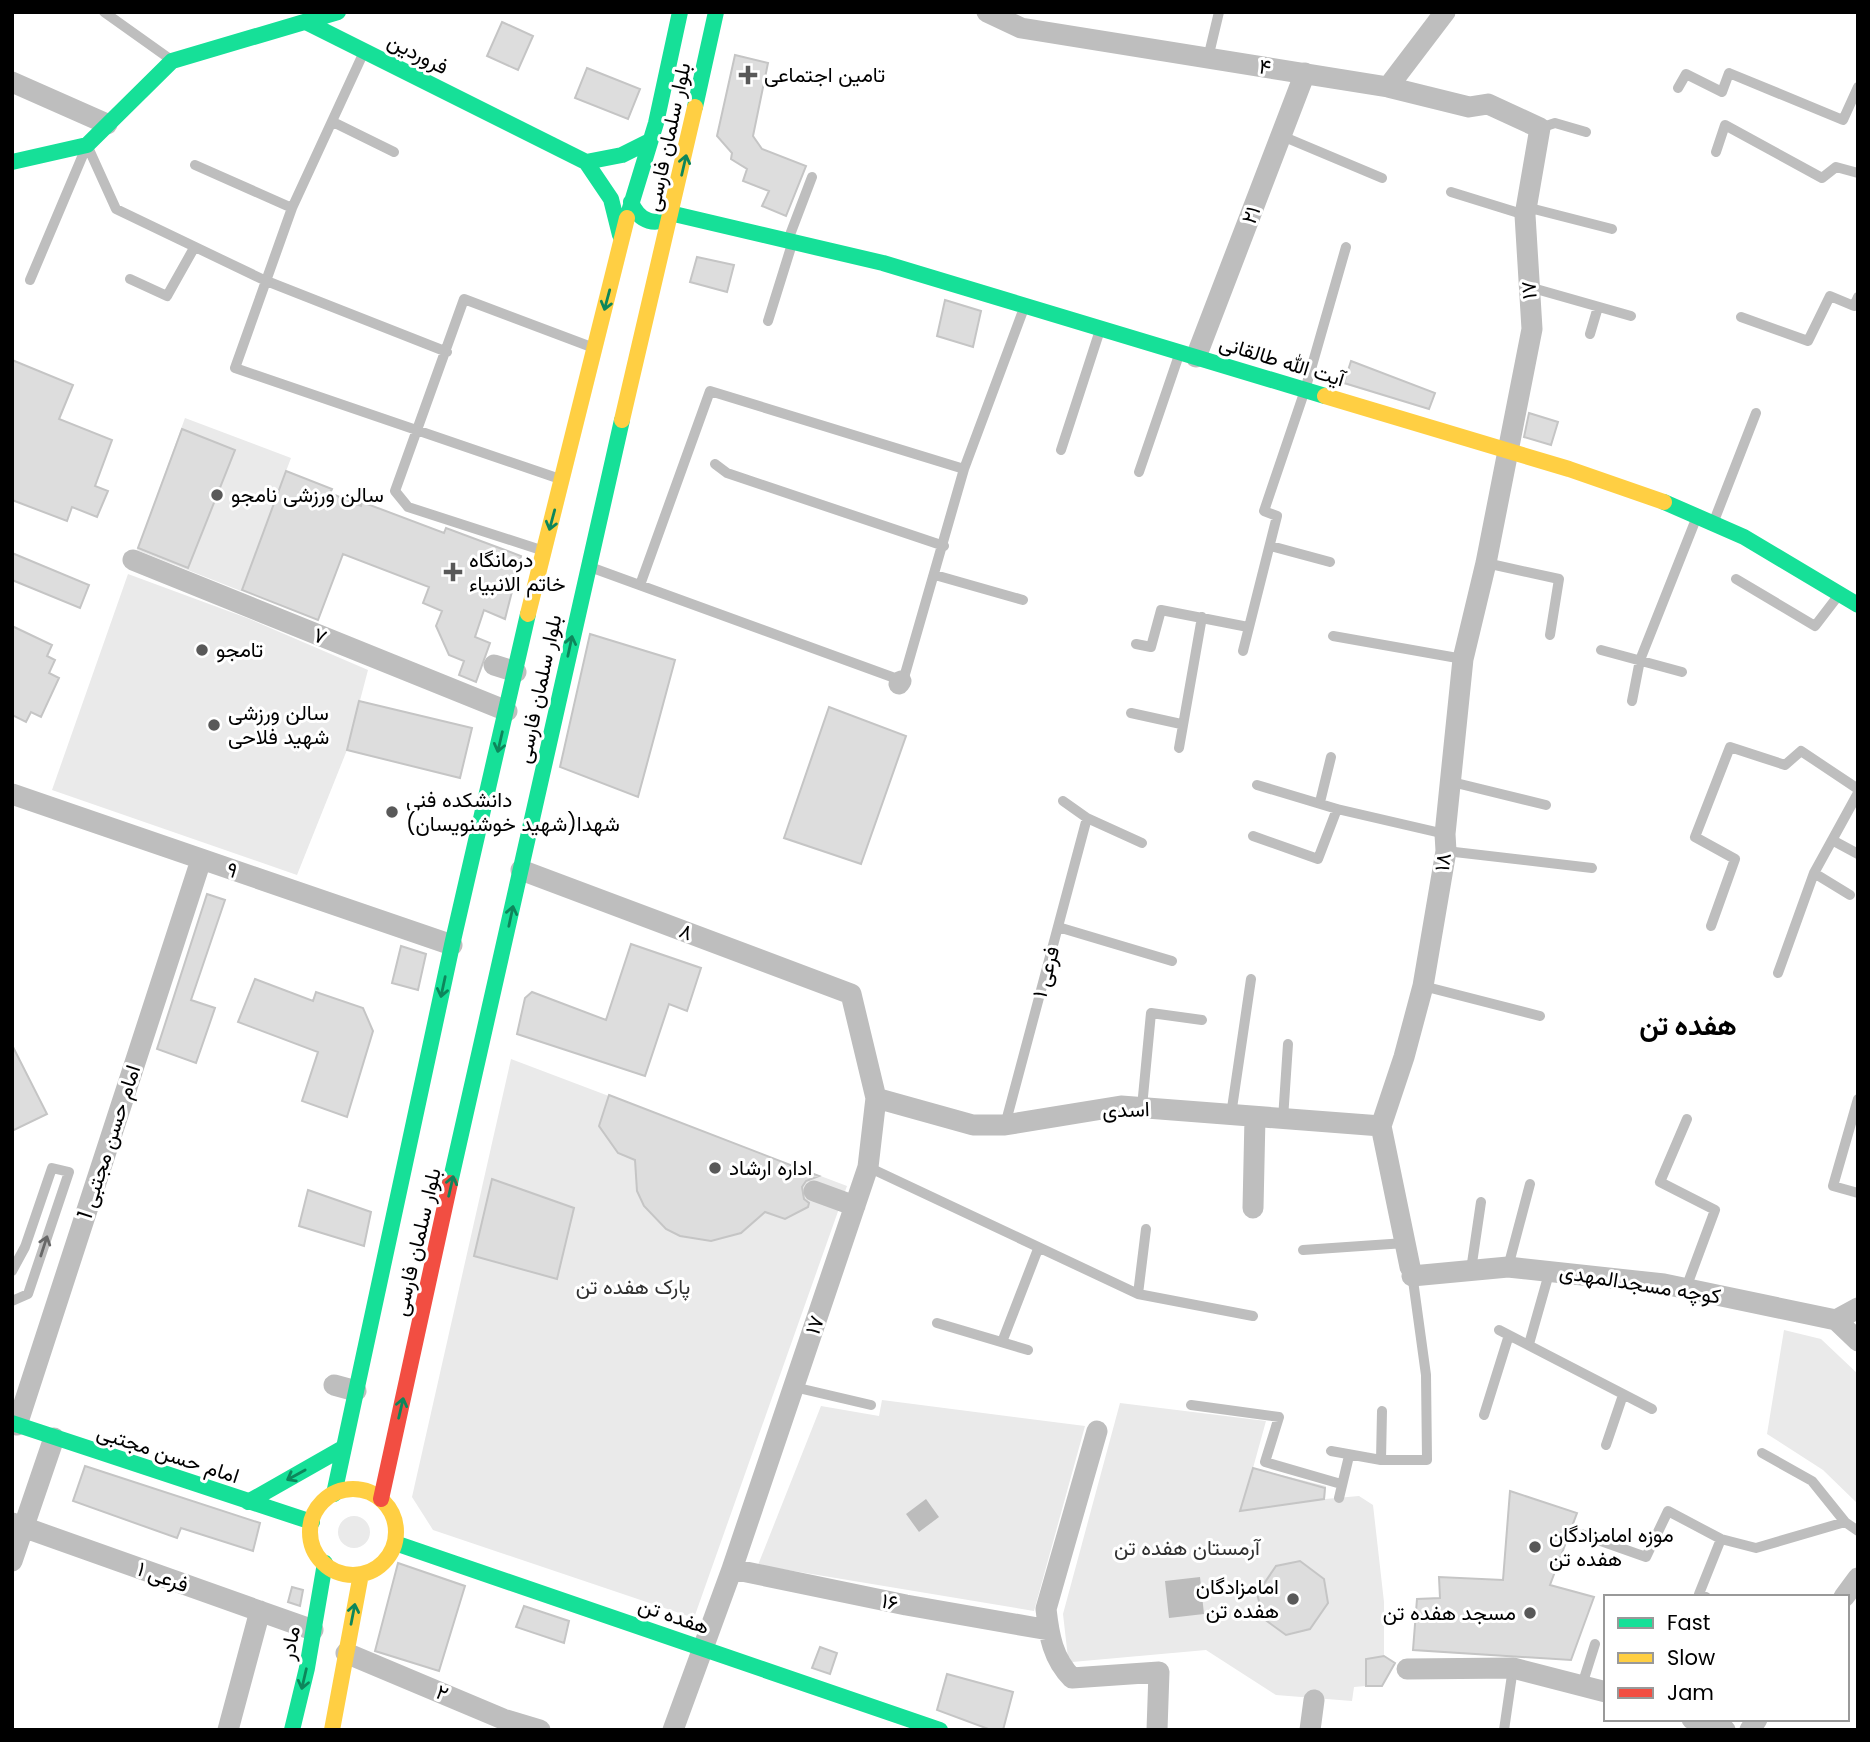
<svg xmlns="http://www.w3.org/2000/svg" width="1870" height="1742" font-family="Poppins,Vazirmatn,sans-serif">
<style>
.green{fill:#eaeaea}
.water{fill:#bcbcbc}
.building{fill:#ddd;stroke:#c5c5c5;stroke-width:2}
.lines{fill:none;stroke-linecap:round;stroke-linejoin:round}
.lane{stroke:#bebebe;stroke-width:10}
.street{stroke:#bebebe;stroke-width:21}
.fast{stroke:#16e098;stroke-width:16}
.slow{stroke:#ffcf43;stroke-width:16}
.jam{stroke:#f24e42;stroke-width:16}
.oneway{stroke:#0d865b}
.oneway2{stroke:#686868}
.poi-dot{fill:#595959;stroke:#fff;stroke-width:2.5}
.labels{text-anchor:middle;stroke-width:6;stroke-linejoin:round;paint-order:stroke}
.street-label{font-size:21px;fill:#000;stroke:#fff}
.poi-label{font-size:21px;fill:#000;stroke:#fff;text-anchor:start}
.park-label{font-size:21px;fill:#303030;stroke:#fff}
.district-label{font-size:28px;font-weight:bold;fill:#000;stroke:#fff}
</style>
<rect width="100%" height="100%" fill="#fff"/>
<path class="green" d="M 185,418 L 291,458 L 241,591 L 137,550 Z
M 128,574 L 247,618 L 368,670 L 347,750 L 297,875 L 52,790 Z
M 511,1059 L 847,1186 L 694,1618 L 433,1530 L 412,1497 Z
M 1784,1330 L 1821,1339 L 1858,1374 L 1858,1504 L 1823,1470 L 1767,1434 Z
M 882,1400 L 1085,1426 L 1034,1611 L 758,1565 L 821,1406 L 879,1416 Z
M 1120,1403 L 1266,1421 L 1253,1468 L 1326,1486 L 1325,1499 L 1359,1496 L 1373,1505 L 1384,1602 L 1384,1656 L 1366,1659 L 1366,1686 L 1354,1687 L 1352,1701 L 1276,1695 L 1206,1650 L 1072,1662 L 1068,1658 L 1063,1614 Z
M338 1532a16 16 0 1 1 32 0a16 16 0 1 1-32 0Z"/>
<path class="water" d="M 926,1499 L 939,1517 L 919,1532 L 906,1514 Z
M 1200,1577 L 1204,1614 L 1169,1618 L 1165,1581 Z"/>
<path class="building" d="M 502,22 L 533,36 L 518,70 L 487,56 Z
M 735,55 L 768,63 L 753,136 L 762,149 L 806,166 L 786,216 L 762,206 L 769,191 L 743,181 L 747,169 L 731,159 L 732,153 L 717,136 Z
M 587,68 L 640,89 L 628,119 L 575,98 Z
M 697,257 L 734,265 L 727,292 L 690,282 Z
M 945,300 L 981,311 L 973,347 L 937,336 Z
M 12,360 L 73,385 L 59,419 L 112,440 L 95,486 L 108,491 L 97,517 L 72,507 L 67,521 L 12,500 Z
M 1351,361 L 1435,393 L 1429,409 L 1344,383 Z
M 1529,413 L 1558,422 L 1551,445 L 1524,437 Z
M 182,429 L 235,450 L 188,568 L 138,548 Z
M 286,471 L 332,489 L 330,493 L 361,506 L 362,502 L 444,533 L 446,528 L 521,556 L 505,619 L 484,610 L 475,637 L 490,643 L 476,682 L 459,675 L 464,661 L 449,655 L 436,626 L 442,611 L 423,603 L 429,587 L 343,554 L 318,620 L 242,590 Z
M 12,553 L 89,585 L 80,608 L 12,580 Z
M 12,626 L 52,645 L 47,656 L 55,660 L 49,673 L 59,678 L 41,717 L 31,712 L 26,722 L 12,715 Z
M 590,634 L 675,660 L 638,797 L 560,767 Z
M 359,701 L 472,728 L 460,778 L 347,750 Z
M 829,707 L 906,736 L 861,864 L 784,838 Z
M 207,894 L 225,900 L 191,1000 L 215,1008 L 196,1063 L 157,1049 Z
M 631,944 L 701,968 L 687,1011 L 669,1004 L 645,1076 L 517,1034 L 525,998 L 532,992 L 606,1020 Z
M 401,946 L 426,954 L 418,990 L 392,983 Z
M 255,979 L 313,1001 L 316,992 L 363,1008 L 373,1031 L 347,1117 L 302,1101 L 318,1052 L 238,1022 Z
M 12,1045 L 47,1114 L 12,1131 Z
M 609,1095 L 819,1176 L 806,1181 L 802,1187 L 804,1199 L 809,1203 L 808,1207 L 785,1219 L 765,1212 L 741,1233 L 711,1241 L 680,1236 L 666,1229 L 644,1206 L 637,1191 L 635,1160 L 618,1153 L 599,1126 Z
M 492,1179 L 574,1208 L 557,1279 L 474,1256 Z
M 308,1190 L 371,1212 L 364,1246 L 299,1226 Z
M 85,1466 L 260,1523 L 253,1551 L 181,1528 L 177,1538 L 73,1501 Z
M 1253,1468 L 1325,1488 L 1324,1499 L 1240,1511 Z
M 1510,1491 L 1577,1513 L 1550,1585 L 1594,1597 L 1571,1660 L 1413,1650 L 1417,1599 L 1440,1598 L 1439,1577 L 1503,1580 Z
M 1300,1561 L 1324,1579 L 1328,1603 L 1310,1629 L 1286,1635 L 1264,1619 L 1257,1594 L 1276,1566 Z
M 398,1563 L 465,1586 L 439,1671 L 375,1651 Z
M 292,1587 L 303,1590 L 300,1606 L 288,1602 Z
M 524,1606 L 569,1621 L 564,1643 L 516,1627 Z
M 820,1647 L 837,1653 L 830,1674 L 812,1668 Z
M 1384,1656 L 1395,1663 L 1382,1686 L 1366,1686 L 1366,1659 Z
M 947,1674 L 1013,1692 L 1003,1730 L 991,1730 L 937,1710 Z"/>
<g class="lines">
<path class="lane" d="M 104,12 L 170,59
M 363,54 L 292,208 L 235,368 L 560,479
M 1208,58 L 1219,12
M 1678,88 L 1686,74 L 1722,92 L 1729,73 L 1843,120 L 1858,87
M 333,122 L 394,152
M 1540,128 L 1555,123 L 1586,132
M 1282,136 L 1382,178
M 87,145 L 116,209 L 264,280 L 447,352
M 1716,152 L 1725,125 L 1822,178 L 1836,167 L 1858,173
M 195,165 L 292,208
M 1451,192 L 1525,215
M 1526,207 L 1612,229
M 788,240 L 812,177
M 130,279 L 167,296 L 194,248
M 30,280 L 85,150
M 1529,287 L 1631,316
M 1741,317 L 1808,341 L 1830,296 L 1854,306 L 1858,297
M 768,321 L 792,244
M 1590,334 L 1598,307
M 1061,450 L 1100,330
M 715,464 L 727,473 L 944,546
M 1139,472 L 1179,355
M 1714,521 L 1756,413
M 1271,546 L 1330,562
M 541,550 L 408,507 L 395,491 L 464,299 L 594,348
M 1486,563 L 1559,579 L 1550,635
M 590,567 L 903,681 L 964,469 L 1024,308
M 935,575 L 1023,600
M 1736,579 L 1815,626 L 1838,596
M 640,585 L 710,391 L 964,469
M 1333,636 L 1463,659
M 1136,644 L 1151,647 L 1161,610 L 1248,627
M 1601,650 L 1682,672
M 1243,651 L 1277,516 L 1264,511 L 1305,390 L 1346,247
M 1632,701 L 1640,660 L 1696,519
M 1131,713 L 1181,724
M 1179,748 L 1202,617
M 1452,782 L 1546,805
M 1257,785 L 1337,809 L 1445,834
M 1063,801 L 1087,818 L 1142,843
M 1320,802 L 1331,757
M 1253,836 L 1318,859 L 1337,809
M 1832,840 L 1858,854
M 1446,851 L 1592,868
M 1814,873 L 1850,895
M 1711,926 L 1735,859 L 1695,837 L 1730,747 L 1785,765 L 1801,751 L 1858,789
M 1058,927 L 1172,961
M 1778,973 L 1814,873 L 1858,793
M 1423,986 L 1540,1016
M 1858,1099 L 1833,1186 L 1858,1193
M 1142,1107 L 1151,1013 L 1202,1020
M 1231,1115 L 1251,979
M 1283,1119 L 1288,1044
M 1005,1125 L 1087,818
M 868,1167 L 1138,1294 L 1253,1316
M 1303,1250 L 1405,1243
M 1508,1267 L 1530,1184
M 1471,1270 L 1481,1202
M 12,1271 L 25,1247 L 52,1168 L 69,1172 L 28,1294 L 12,1301
M 1686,1288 L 1715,1210 L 1660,1182 L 1687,1119
M 1138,1294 L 1146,1229
M 937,1323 L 1028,1350
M 1499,1330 L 1652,1409
M 1002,1342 L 1038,1249
M 1529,1344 L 1550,1270
M 794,1387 L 871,1405
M 1191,1405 L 1279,1417 L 1265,1462 L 1341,1484
M 1484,1415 L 1509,1335
M 1606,1445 L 1623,1395
M 1331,1451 L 1381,1460 L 1427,1460 L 1426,1375 L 1412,1273
M 1762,1453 L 1812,1481 L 1845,1522 L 1858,1531
M 1381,1460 L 1382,1411
M 1339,1498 L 1349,1456
M 1581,1534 L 1646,1557 L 1668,1511 L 1721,1539 L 1756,1548 L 1845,1522
M 1706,1597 L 1699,1594 L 1721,1539
M 1582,1685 L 1595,1644
M 1504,1730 L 1513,1668"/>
<path class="street" d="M 987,12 L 1021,28 L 1388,87 L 1469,107 L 1488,104 L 1540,128 L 1525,215 L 1532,329 L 1486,563 L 1463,659 L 1445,834 L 1446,851 L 1423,986 L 1404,1057 L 1381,1126 L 1410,1267
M 12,82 L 107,124
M 1388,87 L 1445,12
M 1196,357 L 1305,73
M 133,560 L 507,711
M 494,665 L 516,672
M 899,684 L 901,681
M 12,794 L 452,945
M 521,870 L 851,994 L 876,1098 L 868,1167 L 732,1569 L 673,1730
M 876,1098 L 973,1125 L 1005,1125 L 1121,1106 L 1381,1126
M 814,1191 L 855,1206
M 1253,1208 L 1255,1117
M 1412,1276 L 1508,1267 L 1664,1284 L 1836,1320 L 1858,1341
M 1836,1320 L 1858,1308
M 334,1385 L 356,1391
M 17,1425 L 201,860
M 1097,1431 L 1046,1609 C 1049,1636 1053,1659 1072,1678 L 1159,1672 L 1157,1730
M 12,1523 L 313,1630
M 12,1561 L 54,1438
M 732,1569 L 906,1605 L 1049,1630
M 1844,1597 L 1858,1578
M 346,1653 L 503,1719 L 540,1730
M 1407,1669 L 1513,1668 L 1606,1692
M 1692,1719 L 1725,1730
M 228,1730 L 260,1611
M 1310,1730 L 1314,1700
M 1750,1730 L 1757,1719"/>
<path class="fast" d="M 306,22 L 586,162 L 611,199 L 620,235
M 695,107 L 716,12
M 12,162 L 87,145 L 172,61 L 338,12
M 586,162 L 622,155 L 650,141
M 631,202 C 639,222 656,228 674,214 L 883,263 L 1325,396
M 627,218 L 656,123 L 680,12
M 1664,502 L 1744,537 L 1858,605
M 450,1183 L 622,420
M 12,1423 L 312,1522
M 334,1494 L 452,945 L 528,614
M 248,1502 L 343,1448
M 395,1543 L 940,1730
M 292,1730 L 307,1668 L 325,1563"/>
<path class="slow" d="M 1325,396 L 1569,469 L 1664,502
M 622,420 L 695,107
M 528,614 L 627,218
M310 1532a43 43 0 1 1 86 0a43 43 0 1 1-86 0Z
M 332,1730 L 361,1574"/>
<path class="jam" d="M 381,1499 L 450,1183"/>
</g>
<defs><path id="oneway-shaft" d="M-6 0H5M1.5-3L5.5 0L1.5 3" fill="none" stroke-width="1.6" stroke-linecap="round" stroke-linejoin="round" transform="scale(1.75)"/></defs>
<g class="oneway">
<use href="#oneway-shaft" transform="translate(684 165) rotate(-77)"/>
<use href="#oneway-shaft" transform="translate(607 300) rotate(105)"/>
<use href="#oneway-shaft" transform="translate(552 520) rotate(105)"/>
<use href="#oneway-shaft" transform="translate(570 646) rotate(-78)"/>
<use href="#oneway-shaft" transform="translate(500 742) rotate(103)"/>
<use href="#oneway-shaft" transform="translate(511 916) rotate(-78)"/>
<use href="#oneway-shaft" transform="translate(443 987) rotate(102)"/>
<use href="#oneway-shaft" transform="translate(451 1186) rotate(-77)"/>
<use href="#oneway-shaft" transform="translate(401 1408) rotate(-77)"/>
<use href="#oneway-shaft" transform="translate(296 1475) rotate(151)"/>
<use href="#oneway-shaft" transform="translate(353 1614) rotate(-79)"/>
<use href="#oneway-shaft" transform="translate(304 1679) rotate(103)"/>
</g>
<use class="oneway2" href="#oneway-shaft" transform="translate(44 1246) rotate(-72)"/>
<g class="poi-dot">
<path d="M744.5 64.5h7v7h7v7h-7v7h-7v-7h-7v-7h7z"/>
<circle cx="217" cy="495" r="7"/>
<path d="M449.5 561.5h7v7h7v7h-7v7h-7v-7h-7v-7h7z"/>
<circle cx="202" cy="650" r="7"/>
<circle cx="214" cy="725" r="7"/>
<circle cx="392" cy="812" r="7"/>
<circle cx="715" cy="1168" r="7"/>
<circle cx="1535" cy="1547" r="7"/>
<circle cx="1293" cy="1599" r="7"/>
<circle cx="1530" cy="1613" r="7"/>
</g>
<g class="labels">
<g class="street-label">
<text transform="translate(418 54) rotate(27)" y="7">فروردین</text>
<text transform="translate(1265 67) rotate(9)" y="7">۴</text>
<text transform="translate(668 137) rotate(-78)" y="7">بلوار سلمان فارسی</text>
<text transform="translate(1251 215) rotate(-69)" y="7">۲۱</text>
<text transform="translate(1529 290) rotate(-94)" y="7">۱۷</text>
<text transform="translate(1282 361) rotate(17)" y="7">آیت الله طالقانی</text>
<text transform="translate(320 636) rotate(22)" y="7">۷</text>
<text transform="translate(539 689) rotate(-78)" y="7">بلوار سلمان فارسی</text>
<text transform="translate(1443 862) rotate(-83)" y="7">۱۸</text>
<text transform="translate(232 870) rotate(19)" y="7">۹</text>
<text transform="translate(686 932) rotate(21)" y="7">۸</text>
<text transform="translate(1046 972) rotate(-75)" y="7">فرعی ۱</text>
<text transform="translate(1126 1110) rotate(-2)" y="7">اسدی</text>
<text transform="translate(109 1142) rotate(-72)" y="7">امام حسن مجتبی 1</text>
<text transform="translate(417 1242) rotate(-77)" y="7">بلوار سلمان فارسی</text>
<text transform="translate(1640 1284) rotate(9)" y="7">کوچه مسجدالمهدی</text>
<text transform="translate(815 1325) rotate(-71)" y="7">۱۷</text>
<text transform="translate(168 1454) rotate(18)" y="7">امام حسن مجتبی</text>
<text transform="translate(163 1577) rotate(20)" y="7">فرعی ۱</text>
<text transform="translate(890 1602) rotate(12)" y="7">۱۶</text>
<text transform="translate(674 1616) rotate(19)" y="7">هفده تن</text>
<text transform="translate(290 1643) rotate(-80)" y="7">مادر</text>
<text transform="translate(442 1693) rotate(23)" y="7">۲</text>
</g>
<g class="poi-label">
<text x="764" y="82">تامین اجتماعی</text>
<text x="231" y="502">سالن ورزشی نامجو</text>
<text x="469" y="567">درمانگاه<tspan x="469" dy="24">خاتم الانبیاء</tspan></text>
<text x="216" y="657">تامجو</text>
<text x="228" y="720">سالن ورزشی<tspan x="228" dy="24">شهید فلاحی</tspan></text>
<text x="406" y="807">دانشکده فنی<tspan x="406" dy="24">شهدا(شهید خوشنویسان)</tspan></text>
<text x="729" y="1175">اداره ارشاد</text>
<text x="1549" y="1542">موزه امامزادگان<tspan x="1549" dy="24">هفده تن</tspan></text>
<text x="1279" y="1594" text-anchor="end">امامزادگان<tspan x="1279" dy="24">هفده تن</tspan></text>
<text x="1516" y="1620" text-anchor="end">مسجد هفده تن</text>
</g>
<g class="park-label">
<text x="633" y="1294">پارک هفده تن</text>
<text x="1187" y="1555">آرمستان هفده تن</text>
</g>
<g class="district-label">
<text x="1688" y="1035">هفده تن</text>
</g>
</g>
<rect width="1870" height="1742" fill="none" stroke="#000000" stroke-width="28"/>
<rect x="1604" y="1595" width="245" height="126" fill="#ffffff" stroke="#999999" stroke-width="2"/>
<rect x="1618" y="1618" width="35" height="10" fill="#16e098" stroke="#999999" stroke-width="2"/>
<text x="1667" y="1630" font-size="21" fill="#000000">Fast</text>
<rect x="1618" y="1653" width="35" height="10" fill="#ffcf43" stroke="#999999" stroke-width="2"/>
<text x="1667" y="1665" font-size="21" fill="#000000">Slow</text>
<rect x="1618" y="1688" width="35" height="10" fill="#f24e42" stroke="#999999" stroke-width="2"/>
<text x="1667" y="1700" font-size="21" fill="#000000">Jam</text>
</svg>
